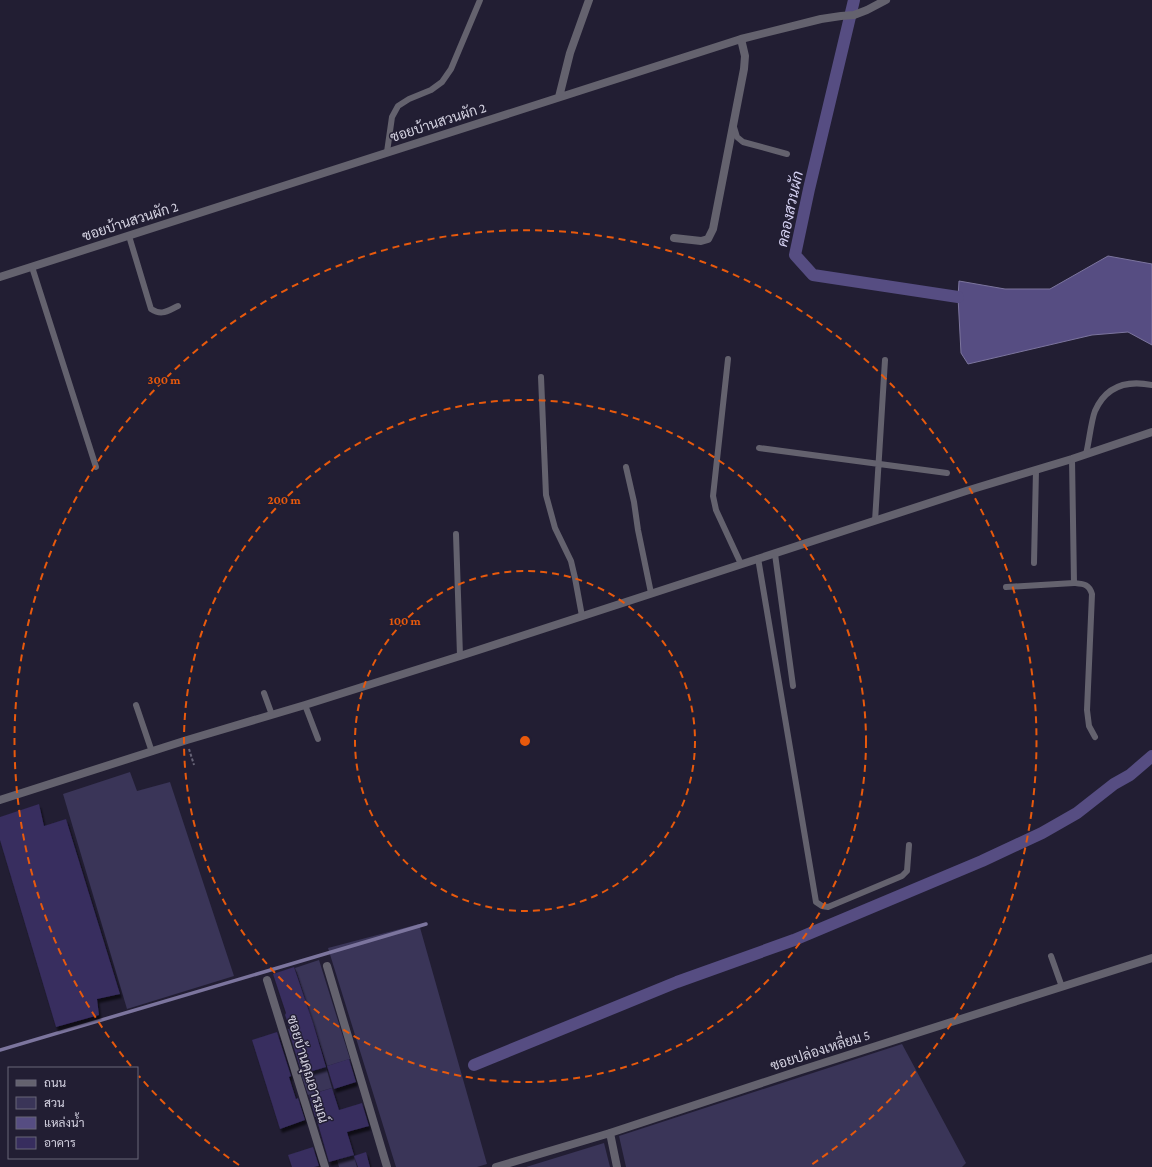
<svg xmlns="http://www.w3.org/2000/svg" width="1152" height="1167" font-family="'Crimson Pro',Sarabun,serif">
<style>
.green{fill:#3a3558}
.water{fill:#564d82;stroke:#7c759e}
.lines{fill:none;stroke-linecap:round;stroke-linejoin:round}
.stream{stroke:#7c759e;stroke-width:3.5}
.canal{stroke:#564d82;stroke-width:12}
.building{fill:#372d5e;filter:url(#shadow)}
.path{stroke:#676477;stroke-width:2;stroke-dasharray:3 2;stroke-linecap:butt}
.service{stroke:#64626e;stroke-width:6}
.minor{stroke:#64626e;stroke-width:8}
.tertiary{stroke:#64626e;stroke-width:8}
.ring{fill:none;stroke:#e8590c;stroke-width:2;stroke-dasharray:7 5}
.labels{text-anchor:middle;stroke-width:3;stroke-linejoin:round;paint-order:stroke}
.street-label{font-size:14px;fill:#d3d1e0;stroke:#221e33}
.water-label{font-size:15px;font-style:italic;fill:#d4d0f1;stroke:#221e33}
.centre{fill:#e8590c;stroke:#221e33;stroke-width:2}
.ring-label{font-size:12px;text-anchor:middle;font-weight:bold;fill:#e8590c;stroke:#221e33;stroke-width:3;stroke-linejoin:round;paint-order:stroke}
</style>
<defs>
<filter id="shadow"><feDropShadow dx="2" dy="4" stdDeviation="1" flood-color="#0009"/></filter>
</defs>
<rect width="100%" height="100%" fill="#221e33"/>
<path class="green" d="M 130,772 L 137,791 L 170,782 L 234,976 L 127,1009 L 63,794 Z
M 419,924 L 487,1164 L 477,1167 L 396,1167 L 328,948 Z
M 319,960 L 350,1059 L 327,1066 L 295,968 Z
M 902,1044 L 966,1163 L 962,1167 L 626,1167 L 619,1136 Z
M 326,1067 L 332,1088 L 308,1095 L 301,1074 Z
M 604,1143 L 610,1167 L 526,1167 Z
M 354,1155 L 357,1167 L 339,1167 L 337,1160 Z"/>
<path class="water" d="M 1108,256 L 1152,264 L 1152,345 L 1128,332 L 1092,335 L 968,364 L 961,353 L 958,297 L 959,281 L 1005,289 L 1050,289 Z"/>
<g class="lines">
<path class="stream" d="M 0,1050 L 426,924"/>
<path class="canal" d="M 854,0 L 809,189 L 795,255 L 813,275 L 958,297
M 474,1065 L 677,982 L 794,940 L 982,861 L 1042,833 L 1077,813 L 1114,784 L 1130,775 L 1152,756"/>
</g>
<path class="building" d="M 39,804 L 44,826 L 66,819 L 120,994 L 97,999 L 99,1015 L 56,1027 L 0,840 L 0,817 Z
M 294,967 L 313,1023 L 326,1067 L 302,1074 L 288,1029 L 290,1029 L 285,1015 L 286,1013 L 273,974 Z
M 277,1032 L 291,1076 L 289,1077 L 296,1099 L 298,1098 L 305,1120 L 280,1129 L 252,1040 Z
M 349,1059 L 356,1082 L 334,1089 L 327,1066 Z
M 332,1088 L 339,1110 L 362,1103 L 369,1126 L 347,1132 L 354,1155 L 329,1162 L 316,1117 L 315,1117 L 309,1095 Z
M 313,1147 L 319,1166 L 314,1167 L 292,1167 L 288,1155 Z
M 366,1152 L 370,1167 L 358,1167 L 354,1156 Z"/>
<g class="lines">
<path class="path" d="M 189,749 L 194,765"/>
<path class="service" d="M 734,127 L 737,137 L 743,142 L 787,154
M 387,152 L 392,117 L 398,106 L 409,99 L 431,90 L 442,82 L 451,69 L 480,0
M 129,236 L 151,309 C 162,316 167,311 178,306
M 32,267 L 96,467
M 728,359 L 713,496 L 716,510 L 741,564
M 541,377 L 546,495 L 555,528 L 571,561 L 575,578 L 582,616
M 759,448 L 947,473
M 1086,454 C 1089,443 1091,421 1095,411 C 1106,386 1127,380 1152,385
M 626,467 L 634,502 L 638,530 L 651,593
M 875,521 L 885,360
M 456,534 L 460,656
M 775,554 L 793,686
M 758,558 L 816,902 L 822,906 L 828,907 L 902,876 L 907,871 L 909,845
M 1034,563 L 1036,470
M 1074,583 C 1084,584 1089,584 1092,594 L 1087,710 L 1089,726 L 1095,737
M 1006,587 L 1074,583 L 1072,459
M 264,693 L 272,715
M 136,705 L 152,752
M 305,705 L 318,739
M 1051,956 L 1062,987"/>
<path class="minor" d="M 559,97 L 570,53 L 589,0
M 674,238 L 701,241 L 708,239 L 713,229 L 744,69 L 745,56 L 741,39
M 0,277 L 741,39 L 821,19 L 841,16 L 854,15 L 867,10 L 886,0
M 327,966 L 387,1167
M 267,980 L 325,1167
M 610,1133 L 617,1167
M 496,1167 L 610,1133 L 798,1071 L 1152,958"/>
<path class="tertiary" d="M 0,800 L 187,740 L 305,705 L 460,656 L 966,491 L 1072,459 L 1152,432"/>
</g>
<g class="ring">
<circle cx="525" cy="741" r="170"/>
<circle cx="525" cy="741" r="341"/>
<path d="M239 1165A511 511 0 0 1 139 1076M131 1066A511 511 0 1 1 811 1165"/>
</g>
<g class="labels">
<g class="street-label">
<text transform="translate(438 122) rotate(-18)" y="5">ซอยบ้านสวนผัก 2</text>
<text transform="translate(130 221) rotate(-18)" y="5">ซอยบ้านสวนผัก 2</text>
<text transform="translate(820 1050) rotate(-18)" y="5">ซอยปล่องเหลี่ยม 5</text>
<text transform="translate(308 1069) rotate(73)" y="5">ซอยบ้านคุณอารมณ์</text>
</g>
<g class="water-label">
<text transform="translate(790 209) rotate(-78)" y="5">คลองสวนผัก</text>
</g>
</g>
<circle cx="525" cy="741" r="6" class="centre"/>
<g class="ring-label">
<text x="164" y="384">300 m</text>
<text x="284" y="504">200 m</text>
<text x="405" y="625">100 m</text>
</g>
<rect x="8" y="1067" width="130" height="92" fill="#221e33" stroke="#696678"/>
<rect x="16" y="1080" width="20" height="6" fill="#64626e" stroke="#696678"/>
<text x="44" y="1087" font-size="12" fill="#d3d1e0">ถนน</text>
<rect x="16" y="1097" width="20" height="12" fill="#3a3558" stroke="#696678"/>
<text x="44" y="1107" font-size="12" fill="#d3d1e0">สวน</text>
<rect x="16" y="1117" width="20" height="12" fill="#564d82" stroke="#696678"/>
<text x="44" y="1127" font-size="12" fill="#d3d1e0">แหล่งน้ำ</text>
<rect x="16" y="1137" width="20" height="12" fill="#372d5e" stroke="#696678"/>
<text x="44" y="1147" font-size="12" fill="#d3d1e0">อาคาร</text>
</svg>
